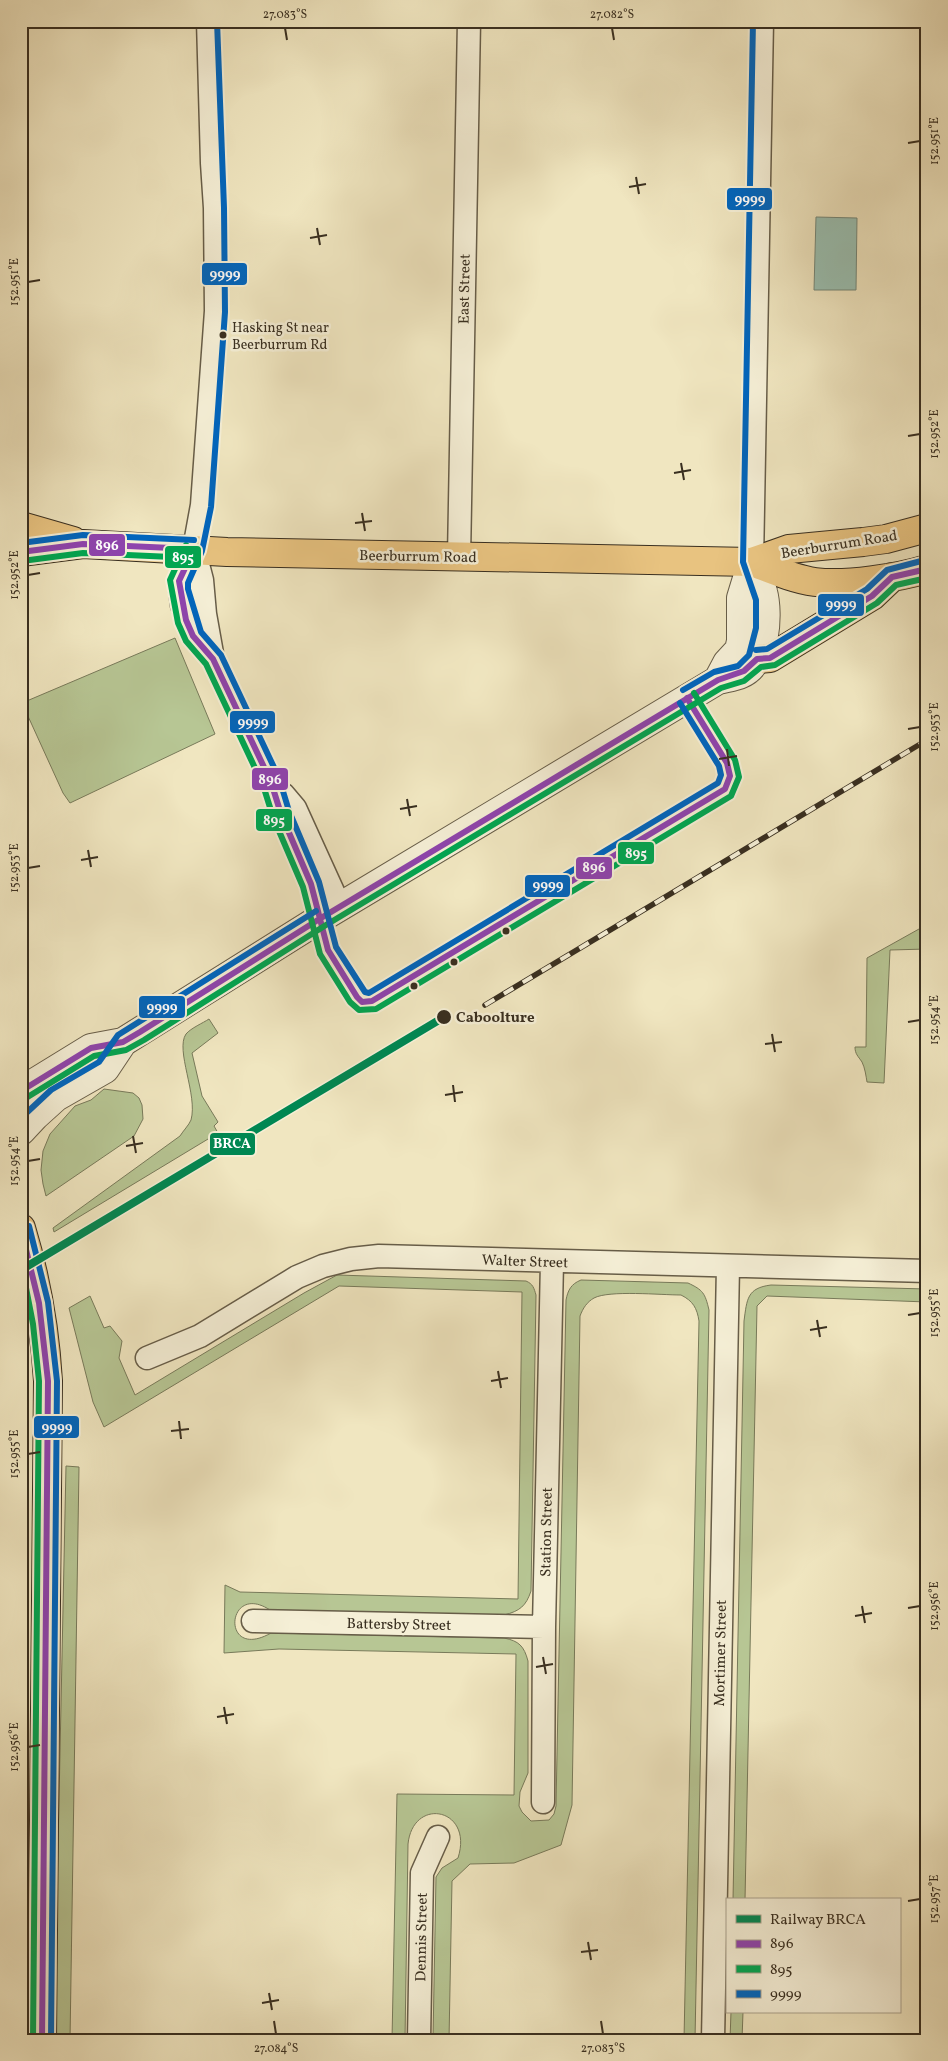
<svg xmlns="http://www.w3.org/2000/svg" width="948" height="2061" font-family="Vollkorn,serif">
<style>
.green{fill:#b7c694;stroke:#787a5a}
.water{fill:#9ac0b2;stroke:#738678}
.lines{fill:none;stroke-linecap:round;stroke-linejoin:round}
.minor-casing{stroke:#675d48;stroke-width:25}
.tertiary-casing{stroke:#675d48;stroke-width:30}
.primary-casing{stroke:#392f20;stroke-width:30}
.minor{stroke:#f5efd6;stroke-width:22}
.tertiary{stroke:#f5efd6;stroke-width:28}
.primary{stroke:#e8c380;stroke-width:28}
.rail-casing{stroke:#392f20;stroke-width:5.5}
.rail{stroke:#f5efd6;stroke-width:4;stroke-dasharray:11;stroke-linecap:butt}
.bus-1-casing{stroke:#f5efd6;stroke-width:10}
.bus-2-casing{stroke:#f5efd6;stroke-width:10}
.bus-3-casing{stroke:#f5efd6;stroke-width:10}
.bus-1{stroke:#8e44ad;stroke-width:6}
.bus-2{stroke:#00a651;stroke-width:6}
.bus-3{stroke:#0065bd;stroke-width:6}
.rail-1-casing{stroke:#f5efd6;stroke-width:11}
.rail-1{stroke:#008752;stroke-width:8}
.ticks{fill:none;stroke:#392f20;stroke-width:2}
.bus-dot{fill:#392f20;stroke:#f5efd6;stroke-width:2}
.labels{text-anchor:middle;stroke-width:5;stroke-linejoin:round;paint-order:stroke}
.bus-label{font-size:14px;fill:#392f20;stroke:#f5efd6;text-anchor:start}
.street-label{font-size:15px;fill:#392f20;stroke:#f5efd6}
.stop-label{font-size:15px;font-weight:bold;fill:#392f20;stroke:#f5efd6;text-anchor:start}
.line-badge{stroke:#f5efd6;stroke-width:2}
.badge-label{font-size:14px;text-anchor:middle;font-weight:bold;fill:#fff}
.neatline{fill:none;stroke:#392f20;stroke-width:2}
.ticks-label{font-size:12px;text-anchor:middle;fill:#392f20}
</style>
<rect width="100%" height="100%" fill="#f0e6c0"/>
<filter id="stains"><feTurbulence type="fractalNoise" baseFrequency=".004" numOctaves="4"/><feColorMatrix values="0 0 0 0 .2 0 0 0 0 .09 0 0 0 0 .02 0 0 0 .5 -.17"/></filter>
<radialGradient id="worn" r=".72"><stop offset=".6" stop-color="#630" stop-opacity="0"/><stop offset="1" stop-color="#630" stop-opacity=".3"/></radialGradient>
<path class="green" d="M 175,638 L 215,734 L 70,803 L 63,793 L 22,703 Z
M 919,929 L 927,929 L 927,949 L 890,950 L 884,1083 L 867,1082 C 866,1076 865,1068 862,1062 C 858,1056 855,1054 855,1047 L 866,1047 L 867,958 Z
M 209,1019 L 218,1033 L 192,1053 L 202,1096 L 218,1122 L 214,1126 L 218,1133 L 54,1232 L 53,1228 L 180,1136 C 183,1131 189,1125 191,1120 C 198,1095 175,1050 186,1034 C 191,1028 203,1023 209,1019 Z
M 104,1089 L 133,1093 L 139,1098 L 142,1105 L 143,1119 L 134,1136 L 46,1196 L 43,1184 L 41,1170 L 43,1151 L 50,1134 L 75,1106 L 91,1100 Z
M 337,1275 L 526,1281 C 533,1284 534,1288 536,1295 L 531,1591 C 526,1606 520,1611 504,1615 L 270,1610 C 226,1581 220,1662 271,1633 L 504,1638 C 519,1641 524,1646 528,1661 L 528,1773 L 520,1792 L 519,1806 L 522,1812 L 531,1821 L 549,1820 L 554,1814 L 556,1806 L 566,1300 C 568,1290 571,1284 581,1280 L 688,1283 C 703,1290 705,1293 709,1310 L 695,2040 L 684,2040 L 699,1321 C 697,1308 693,1301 681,1295 C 661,1295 609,1290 594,1298 C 587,1302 583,1308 580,1316 L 572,1805 L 561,1845 L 514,1863 L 470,1864 L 452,1881 L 449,2040 L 433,2040 L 436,1877 L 442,1868 L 458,1858 C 474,1808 413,1796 408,1844 L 405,2040 L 392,2040 L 397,1794 L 514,1795 L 516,1654 L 279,1649 L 224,1653 L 225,1585 L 240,1592 L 518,1599 L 522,1292 L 339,1286 L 104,1427 L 93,1402 L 69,1308 L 90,1296 L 104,1328 L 110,1326 L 122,1341 L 119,1358 L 135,1395 L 304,1293 Z
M 771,1285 L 927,1289 L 927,1302 L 767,1296 L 757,1306 L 745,1900 L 733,1900 L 744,1321 C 747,1299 747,1288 771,1285 Z
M 66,1466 L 79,1467 L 70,2040 L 54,2040 Z
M 731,2012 L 743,2012 L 742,2040 L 730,2040 Z"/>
<path class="water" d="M 816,217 L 857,218 L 856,290 L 814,290 Z"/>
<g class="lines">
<defs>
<path id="minor" d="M 208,21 L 212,163 L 215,208 L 216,311 L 202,505 L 194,549 L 179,581 L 182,605 L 193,636 L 213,659
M 194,549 L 202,580 L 205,614 L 213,659 L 271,782 L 281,814 L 311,884 L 321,918
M 459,557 L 469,21
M 752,562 L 762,21
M 284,795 L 295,808 L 340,907
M 147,1358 L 200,1336 L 297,1277 L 323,1266 L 351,1259 L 379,1256 L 927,1271
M 253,1621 L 544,1627
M 543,1802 L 544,1627 L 552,1262
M 419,2040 L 422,1873 L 438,1837
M 713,2040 L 728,1266"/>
<path id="tertiary" d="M 718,680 L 727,663 L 739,650 L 741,641 L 741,598 L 752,562
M 21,1091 L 91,1048 L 123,1042 L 321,918 L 718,680 C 726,678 735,677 741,674 C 766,664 769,614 763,592 C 761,582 756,572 752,562
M 21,1131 L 35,1116 L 56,1097 L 105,1069 L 123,1042"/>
<path id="primary" d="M 21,526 L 73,541
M 21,552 L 83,544 L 227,552 L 752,562 C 773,570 794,579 815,582 C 846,586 897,578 927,569
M 752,562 L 789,549 L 863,542 L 886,539 L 927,528
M 757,659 L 770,658 L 872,596 L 892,577
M 21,1228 C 36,1278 45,1328 48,1381 L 42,2040"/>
</defs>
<use href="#minor" class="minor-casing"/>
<use href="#tertiary" class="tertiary-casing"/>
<use href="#primary" class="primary-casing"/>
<use href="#minor" class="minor"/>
<use href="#tertiary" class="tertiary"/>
<use href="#primary" class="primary"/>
<defs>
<path id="rail" d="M 485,1005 L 927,740"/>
</defs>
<use href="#rail" class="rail-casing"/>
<use href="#rail" class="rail"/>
<defs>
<path id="bus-1" d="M 194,549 L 179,581 L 186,620 L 193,636 L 213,659 L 271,782 L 281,814 L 311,884 L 328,950 L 357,997 L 362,1002 L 372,1001 L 725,789 L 730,776 L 727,763 L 687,698
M 21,552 L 83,544 L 194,549
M 21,1091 L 91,1048 L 123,1042 L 140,1032 L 321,918 L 718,680 L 744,671 L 757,659 L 770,658 L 872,596 L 892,577 L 927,569
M 21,1229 L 39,1303 L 48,1381 L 42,2040"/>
<path id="bus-2" d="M 186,545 L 170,580 L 178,623 L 186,641 L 206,664 L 263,785 L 273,817 L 303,887 L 320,954 L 350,1002 L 359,1010 L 376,1009 L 731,796 L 739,777 L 735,760 L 694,693
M 22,561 L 83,553 L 194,558
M 26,1098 L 94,1056 L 126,1050 L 144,1040 L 326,925 L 721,688 L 744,681 L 761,667 L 775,665 L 877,603 L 896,585 L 927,578
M 21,1262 L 33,1324 L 39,1381 L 33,2040"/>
<path id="bus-3" d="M 217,21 L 224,208 L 225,312 L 211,507 L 202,551 L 188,583 L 188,589 L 201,632 L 221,655 L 279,778 L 289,811 L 319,882 L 336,947 L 365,992 L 369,993 L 718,783 L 721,775 L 719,766 L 680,703
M 21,543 L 83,535 L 194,540
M 756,650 L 767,649 L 867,589 L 887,570 L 925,560
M 683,690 L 714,672 L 738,666 L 749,655 L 756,628 L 756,600 L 743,562 L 753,21
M 21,1118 L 51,1090 L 99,1062 L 118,1035 L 316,911
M 29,1226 L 48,1302 L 57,1381 L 51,2040"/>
</defs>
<use href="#bus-1" class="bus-1-casing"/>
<use href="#bus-2" class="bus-2-casing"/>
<use href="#bus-3" class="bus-3-casing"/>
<use href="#bus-1" class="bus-1"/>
<use href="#bus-2" class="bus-2"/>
<use href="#bus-3" class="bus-3"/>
<defs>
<path id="rail-1" d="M 21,1270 L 444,1017"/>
</defs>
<use href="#rail-1" class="rail-1-casing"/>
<use href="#rail-1" class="rail-1"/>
</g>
<path class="ticks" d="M 285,28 L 287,40M 612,28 L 614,40M 908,143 L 920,141M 636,177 L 639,194M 629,187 L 646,184M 317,228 L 320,245M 310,238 L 327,235M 28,282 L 40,280M 908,436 L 920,434M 681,463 L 684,480M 674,473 L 691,470M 362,513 L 365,531M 355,523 L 372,521M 28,575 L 40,573M 908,729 L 920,727M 727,749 L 729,766M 719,759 L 737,756M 407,799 L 410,816M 400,809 L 417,806M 88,850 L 91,867M 81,860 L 98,857M 28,868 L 40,866M 908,1022 L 920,1020M 772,1034 L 775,1052M 765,1044 L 782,1042M 453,1085 L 455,1102M 445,1095 L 463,1092M 133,1136 L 136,1153M 126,1146 L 143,1143M 28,1161 L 40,1159M 908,1315 L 920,1313M 817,1320 L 820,1337M 810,1330 L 827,1327M 498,1371 L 501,1388M 491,1381 L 508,1378M 179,1421 L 181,1439M 171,1431 L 189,1429M 28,1454 L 40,1452M 862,1606 L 865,1623M 908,1608 L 920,1606M 855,1616 L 872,1613M 543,1657 L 546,1674M 536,1667 L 553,1664M 224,1707 L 227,1724M 217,1717 L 234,1714M 28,1747 L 40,1745M 908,1901 L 920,1899M 588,1942 L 591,1960M 581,1952 L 598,1950M 269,1993 L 272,2010M 262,2003 L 279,2000M 274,2021 L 276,2034M 601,2021 L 603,2034"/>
<g class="bus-dot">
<circle cx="223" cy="335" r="4.5"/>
<circle cx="506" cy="931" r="4.5"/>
<circle cx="454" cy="962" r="4.5"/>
<circle cx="414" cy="986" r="4.5"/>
<circle cx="444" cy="1017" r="8"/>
</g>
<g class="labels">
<g class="bus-label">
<text x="232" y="332">Hasking St near<tspan x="232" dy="17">Beerburrum Rd</tspan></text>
</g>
<g class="street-label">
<text transform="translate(464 289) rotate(-89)" y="5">East Street</text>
<text transform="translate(839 544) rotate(-9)" y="5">Beerburrum Road</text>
<text transform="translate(418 556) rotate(1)" y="5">Beerburrum Road</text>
<text transform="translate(525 1261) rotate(2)" y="5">Walter Street</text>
<text transform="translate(546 1532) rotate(-89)" y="5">Station Street</text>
<text transform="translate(399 1624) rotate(1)" y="5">Battersby Street</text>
<text transform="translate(720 1653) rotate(-89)" y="5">Mortimer Street</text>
<text transform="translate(421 1937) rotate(-89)" y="5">Dennis Street</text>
</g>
<g class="stop-label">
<text x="456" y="1022">Caboolture</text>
</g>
</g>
<g class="line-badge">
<rect x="726" y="187" width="47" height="24" rx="5" fill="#0065bd"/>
<rect x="201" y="262" width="47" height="24" rx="5" fill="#0065bd"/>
<rect x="88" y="533" width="38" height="24" rx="5" fill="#8e44ad"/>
<rect x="164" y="545" width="38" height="24" rx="5" fill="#00a651"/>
<rect x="817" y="593" width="48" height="24" rx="5" fill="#0065bd"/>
<rect x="229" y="710" width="47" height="24" rx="5" fill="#0065bd"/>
<rect x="251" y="767" width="38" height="24" rx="5" fill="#8e44ad"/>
<rect x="255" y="808" width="38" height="24" rx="5" fill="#00a651"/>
<rect x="617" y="841" width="38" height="24" rx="5" fill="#00a651"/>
<rect x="575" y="856" width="38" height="24" rx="5" fill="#8e44ad"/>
<rect x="524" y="874" width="47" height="24" rx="5" fill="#0065bd"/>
<rect x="138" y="995" width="48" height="24" rx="5" fill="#0065bd"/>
<rect x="209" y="1132" width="47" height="24" rx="5" fill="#008752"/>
<rect x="33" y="1415" width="47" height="24" rx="5" fill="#0065bd"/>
</g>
<g class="badge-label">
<text x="750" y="204">9999</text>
<text x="225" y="279">9999</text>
<text x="107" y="550">896</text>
<text x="183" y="562">895</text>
<text x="841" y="609">9999</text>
<text x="253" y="727">9999</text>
<text x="270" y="784">896</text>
<text x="274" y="825">895</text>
<text x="636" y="858">895</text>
<text x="594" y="872">896</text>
<text x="548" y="890">9999</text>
<text x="162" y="1012">9999</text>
<text x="232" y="1148">BRCA</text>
<text x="57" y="1432">9999</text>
</g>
<rect width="948" height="2061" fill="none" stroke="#f0e6c0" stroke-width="55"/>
<rect x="726" y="1898" width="175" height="115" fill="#f5efd6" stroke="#aaa28d"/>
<rect x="736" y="1915" width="25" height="8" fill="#008752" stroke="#aaa28d"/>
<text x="770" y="1924" font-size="15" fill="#392f20">Railway BRCA</text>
<rect x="736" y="1940" width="25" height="8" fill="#8e44ad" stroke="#aaa28d"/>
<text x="770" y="1948" font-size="15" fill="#392f20">896</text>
<rect x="736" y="1965" width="25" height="8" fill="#00a651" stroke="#aaa28d"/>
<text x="770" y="1974" font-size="15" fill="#392f20">895</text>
<rect x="736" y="1990" width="25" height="8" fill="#0065bd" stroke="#aaa28d"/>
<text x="770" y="1998" font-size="15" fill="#392f20">9999</text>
<rect x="28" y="28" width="892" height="2006" class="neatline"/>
<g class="ticks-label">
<text x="285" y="18">27.083°S</text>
<text x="612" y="18">27.082°S</text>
<text transform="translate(934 141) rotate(-90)" y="4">152.951°E</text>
<text transform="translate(14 282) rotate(-90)" y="4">152.951°E</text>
<text transform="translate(934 434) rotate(-90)" y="4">152.952°E</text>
<text transform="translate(14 575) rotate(-90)" y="4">152.952°E</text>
<text transform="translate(934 727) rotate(-90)" y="4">152.953°E</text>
<text transform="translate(14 868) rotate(-90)" y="4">152.953°E</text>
<text transform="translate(934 1020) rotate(-90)" y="4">152.954°E</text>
<text transform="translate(14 1161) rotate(-90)" y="4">152.954°E</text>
<text transform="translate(934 1313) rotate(-90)" y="4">152.955°E</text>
<text transform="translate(14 1454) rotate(-90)" y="4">152.955°E</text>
<text transform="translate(934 1606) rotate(-90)" y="4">152.956°E</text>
<text transform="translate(14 1747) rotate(-90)" y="4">152.956°E</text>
<text transform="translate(934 1899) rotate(-90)" y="4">152.957°E</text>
<text x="276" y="2052">27.084°S</text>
<text x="603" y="2052">27.083°S</text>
</g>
<rect width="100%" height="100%" filter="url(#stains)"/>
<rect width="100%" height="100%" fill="url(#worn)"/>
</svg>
